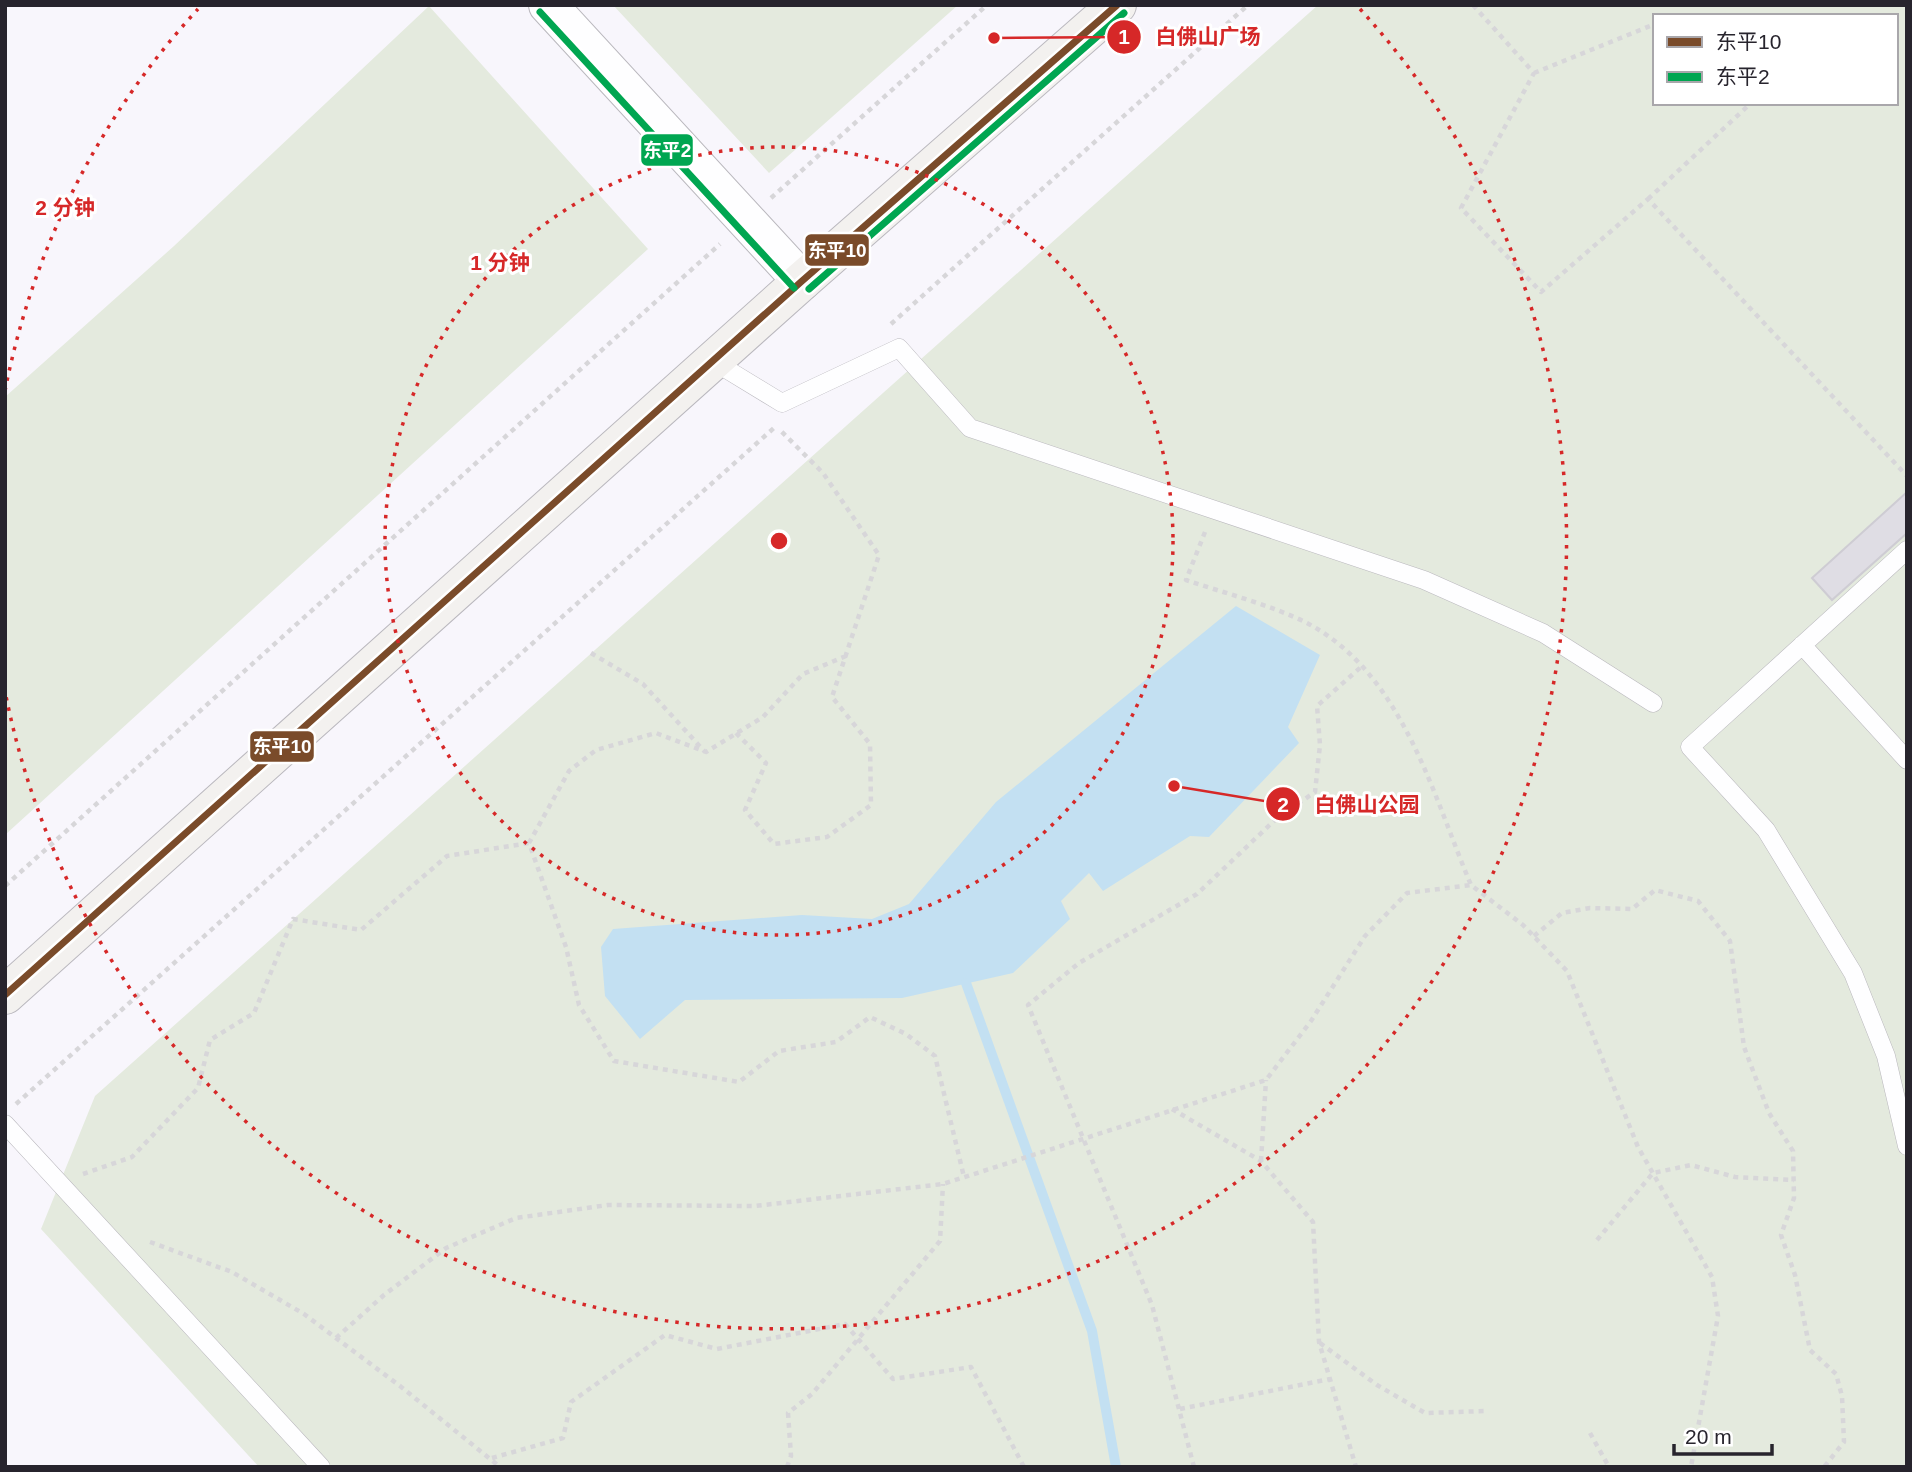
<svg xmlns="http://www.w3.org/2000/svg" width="1912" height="1472" font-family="Arial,'Noto Sans SC',sans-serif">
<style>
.green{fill:#e4eade;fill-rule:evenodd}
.water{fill:#c3e0f2}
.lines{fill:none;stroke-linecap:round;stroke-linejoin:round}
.stream{stroke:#c3e0f2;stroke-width:10}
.building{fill:#dfdde4;stroke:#ceccd3;stroke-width:2}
.service-casing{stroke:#bab8be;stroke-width:19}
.tertiary-casing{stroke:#bab8be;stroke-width:40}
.secondary-casing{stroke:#bab8be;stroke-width:40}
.path{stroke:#d7d6d9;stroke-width:4.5;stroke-dasharray:5 5;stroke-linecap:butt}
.service{stroke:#fefeff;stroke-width:18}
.tertiary{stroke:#fefeff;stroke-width:38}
.secondary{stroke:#f3f1ef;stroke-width:38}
.bus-1-casing{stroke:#fff;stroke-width:12}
.bus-2-casing{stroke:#fff;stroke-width:12}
.bus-1{stroke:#7a4b2a;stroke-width:7}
.bus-2{stroke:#00a651;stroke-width:7}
.ring{fill:none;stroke:#d62828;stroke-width:3.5;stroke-dasharray:3.5 7}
.centre{fill:#d62828;stroke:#fff;stroke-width:3.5}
.ring-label{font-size:21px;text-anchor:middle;font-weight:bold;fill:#d62828;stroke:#fff;stroke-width:6;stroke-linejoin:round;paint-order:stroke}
.leader{fill:none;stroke:#d62828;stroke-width:2.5}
.callout-dot{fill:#d62828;stroke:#fff;stroke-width:2.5}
.mark-label{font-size:21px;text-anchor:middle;font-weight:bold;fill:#fff}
.callout-label{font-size:21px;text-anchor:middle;font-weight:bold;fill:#d62828;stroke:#fff;stroke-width:6;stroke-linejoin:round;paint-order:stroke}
.line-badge{stroke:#fff;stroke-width:2.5}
.badge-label{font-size:19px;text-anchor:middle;font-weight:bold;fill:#fff}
</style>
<rect width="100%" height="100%" fill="#f8f6fc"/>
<path class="green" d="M 613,5 L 958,5 L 769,173 Z
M 1318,5 L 1907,5 L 1907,1467 L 259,1467 L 41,1229 L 95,1096 ZM 1655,16 L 1896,16 L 1896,103 L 1655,103 Z
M 429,6 L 648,249 L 5,835 L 5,397 L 174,246 Z"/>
<path class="water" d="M 1236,606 L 1320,655 L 1288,727 L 1299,743 L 1209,837 L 1190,836 L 1103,891 L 1089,873 L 1061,901 L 1070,919 L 1013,973 L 902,998 L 685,1000 L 640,1039 L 605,996 L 601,947 L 613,929 L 802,915 L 872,919 L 909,904 L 996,802 Z"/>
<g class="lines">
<path class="stream" d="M 966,983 L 1092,1331 L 1116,1467"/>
</g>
<path class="building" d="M 1907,492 L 1907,533 L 1832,600 L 1812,578 Z"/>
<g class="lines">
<defs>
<path id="service" d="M 713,361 L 782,403 L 899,348 L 970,428 L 1424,580 L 1543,633 L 1653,703
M 1907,550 L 1690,747 L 1766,830 L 1853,973 L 1886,1056 L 1907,1146
M 1802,645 L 1907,760
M 5,1124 L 321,1467"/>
<path id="tertiary" d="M 548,5 L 802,281"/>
<path id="secondary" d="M 5,995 L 802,281 L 1117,5"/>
</defs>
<use href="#service" class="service-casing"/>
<use href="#tertiary" class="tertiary-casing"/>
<use href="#secondary" class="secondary-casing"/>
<path class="path" d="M 1473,5 L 1534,73 L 1461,208 L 1541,292 L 1648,199 L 1907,476
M 1534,73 L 1655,24
M 771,198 L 987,5
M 1648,199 L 1751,103
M 891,324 L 1248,5
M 1205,532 L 1186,580 C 1224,593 1271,605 1307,623 C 1403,674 1432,793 1471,885
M 591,653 L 643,684 L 705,752
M 846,656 L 803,674 L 763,717 L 706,752 L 656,733 L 596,750 L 569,771 L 529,843 L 566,947 L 579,1005 L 614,1061 L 739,1082 L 779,1051 L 836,1042 L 870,1017 L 906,1034 L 935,1056 L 964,1177
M 736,733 L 766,763 L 745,810 L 774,844 L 827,837 L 871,805 L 870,744 L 832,697 L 879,555 L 823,473 L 779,429
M 5,886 L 720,244
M 1534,936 L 1562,913 L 1590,908 L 1632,909 L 1655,890 L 1698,901 L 1730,941 L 1744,1047 L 1769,1113 L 1793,1151 L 1794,1198 L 1781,1235 L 1795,1275 L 1810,1350 L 1836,1374 L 1842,1396 L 1844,1442 L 1824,1467
M 16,1104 L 775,427
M 1172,1109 L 1261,1161 L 1313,1222 L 1319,1342 L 1356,1467
M 1261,1161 L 1266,1080
M 83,1174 L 132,1157 L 198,1088 L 210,1040 L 254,1013 L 293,919 L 361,930 L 447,856 L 529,843
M 1597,1240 L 1653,1173 L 1691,1165 L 1735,1177 L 1794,1180
M 150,1242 L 232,1272 L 304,1314 L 400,1386 L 500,1467
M 336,1338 L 384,1295 L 446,1248 L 516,1218 L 608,1205 L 755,1206 L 943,1184 L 1266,1080 L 1311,1021 L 1365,936 L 1407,893 L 1471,885 L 1523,925 L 1567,971 L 1638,1147 L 1712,1277 L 1718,1316 L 1691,1467
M 1320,1343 L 1377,1385 L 1425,1413 L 1487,1411
M 1180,1409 L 1330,1379
M 1590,1433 L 1609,1467
M 492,1458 L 563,1438 L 571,1402 L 665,1335 L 717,1349 L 845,1324 L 893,1379 L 971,1367 L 1024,1467
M 787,1467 L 791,1456 L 788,1413 L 812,1394 L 940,1241 L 943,1184
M 1194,1467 L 1152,1305 L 1028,1005 L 1079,963 L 1197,894 L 1276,819 L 1315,792 L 1320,745 L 1317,706 L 1361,667"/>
<use href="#service" class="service"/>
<use href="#tertiary" class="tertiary"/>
<use href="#secondary" class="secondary"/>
<defs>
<path id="bus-1" d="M 5,995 L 802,281 L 1117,5"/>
<path id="bus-2" d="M 540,12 L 794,288
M 809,289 L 1124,13"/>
</defs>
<use href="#bus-1" class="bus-1-casing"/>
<use href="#bus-2" class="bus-2-casing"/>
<use href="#bus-1" class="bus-1"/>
<use href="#bus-2" class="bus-2"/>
</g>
<g class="ring">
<circle cx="779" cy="541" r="394"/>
<path d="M5 391A788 788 0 0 1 198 9M1360 9A788 788 0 1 1 5 691"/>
</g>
<circle cx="779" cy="541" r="10" class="centre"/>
<g class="ring-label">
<text x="65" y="215">2 分钟</text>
<text x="500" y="270">1 分钟</text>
</g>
<path class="leader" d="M994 38L1124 37M1174 786L1283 804"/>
<g class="callout-dot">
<circle cx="994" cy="38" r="7"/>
<circle cx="1174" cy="786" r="7"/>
<circle cx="1124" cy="37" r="18"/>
<circle cx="1283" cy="804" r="18"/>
</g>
<g class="mark-label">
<text x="1124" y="44">1</text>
<text x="1283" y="812">2</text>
</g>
<g class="callout-label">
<text x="1208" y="44">白佛山广场</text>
<text x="1367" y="812">白佛山公园</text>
</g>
<g class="line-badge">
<rect x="640" y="133" width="54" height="34" rx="7" fill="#00a651"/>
<rect x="804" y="233" width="66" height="34" rx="7" fill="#7a4b2a"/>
<rect x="249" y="730" width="66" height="33" rx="7" fill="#7a4b2a"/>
</g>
<g class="badge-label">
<text x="667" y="157">东平2</text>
<text x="837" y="257">东平10</text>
<text x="282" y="753">东平10</text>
</g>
<rect width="1912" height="1472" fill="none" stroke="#27242d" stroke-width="14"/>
<rect x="1653" y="14" width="245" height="91" fill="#ffffff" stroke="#a9a7ab" stroke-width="2"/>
<rect x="1667" y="37" width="35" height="10" fill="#7a4b2a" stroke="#a9a7ab" stroke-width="2"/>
<text x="1716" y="49" font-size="21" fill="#27242d">东平10</text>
<rect x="1667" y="72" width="35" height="10" fill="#00a651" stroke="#a9a7ab" stroke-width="2"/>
<text x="1716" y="84" font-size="21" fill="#27242d">东平2</text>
<path d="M1674 1444v10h98v-10" fill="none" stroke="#27242d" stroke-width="3.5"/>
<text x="1685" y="1444" font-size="21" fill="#27242d" stroke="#ffffff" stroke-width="5" paint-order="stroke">20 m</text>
</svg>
